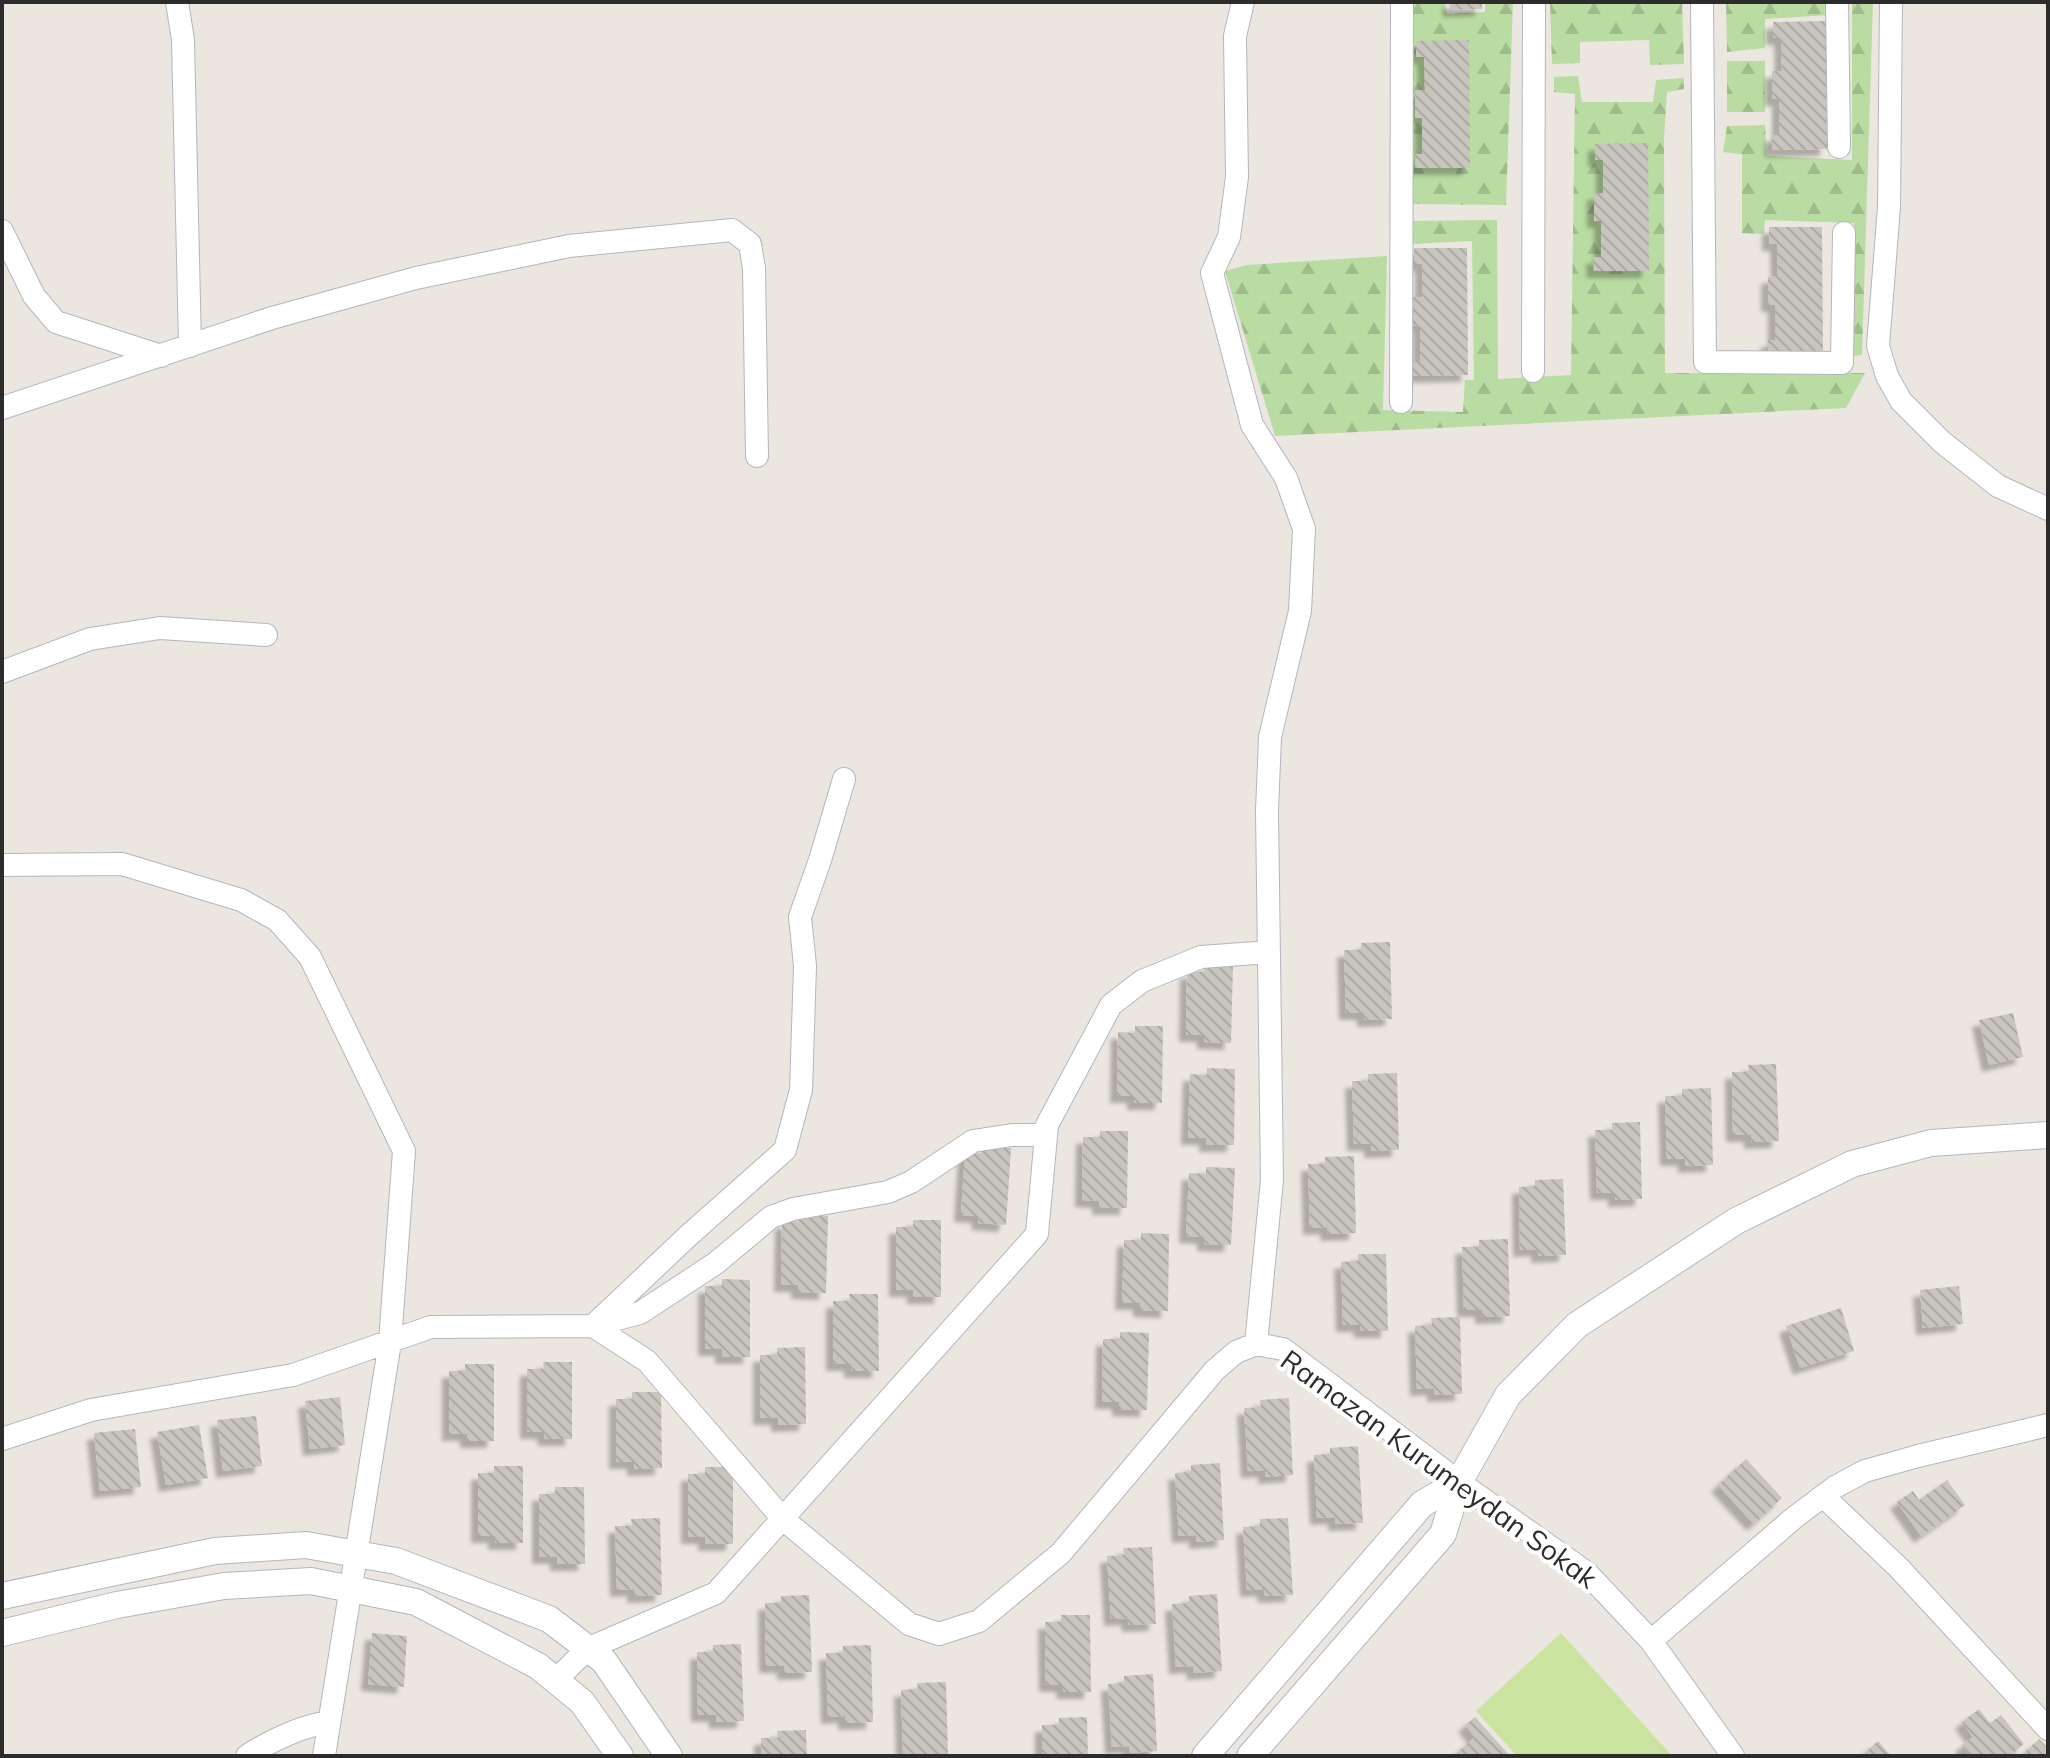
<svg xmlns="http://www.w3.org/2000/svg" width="2050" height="1758" font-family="Mulish,sans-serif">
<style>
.forest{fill:url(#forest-firs)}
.pitch{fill:#cae39f}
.building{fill:url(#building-back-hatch);filter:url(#shadow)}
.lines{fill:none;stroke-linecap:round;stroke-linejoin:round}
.minor-casing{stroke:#b3b6be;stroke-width:24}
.tertiary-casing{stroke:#b3b6be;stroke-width:28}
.minor{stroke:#fff;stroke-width:22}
.tertiary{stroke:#fff;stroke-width:26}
.labels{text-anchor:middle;stroke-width:8;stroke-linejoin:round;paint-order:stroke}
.street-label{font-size:28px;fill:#2c2c2c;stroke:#fff}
</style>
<defs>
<pattern id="forest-firs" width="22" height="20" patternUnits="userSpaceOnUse" patternTransform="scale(2)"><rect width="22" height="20" fill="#b9dca2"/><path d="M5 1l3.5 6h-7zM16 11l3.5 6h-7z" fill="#9fbd8c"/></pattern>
<pattern id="building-back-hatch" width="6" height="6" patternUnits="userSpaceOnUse" patternTransform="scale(2)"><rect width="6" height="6" fill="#c8c4be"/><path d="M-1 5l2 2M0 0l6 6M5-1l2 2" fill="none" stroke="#aca9a3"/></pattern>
<filter id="shadow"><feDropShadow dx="-7" dy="7" stdDeviation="2" flood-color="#0004"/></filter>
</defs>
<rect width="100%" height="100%" fill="#ece6e0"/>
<path class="forest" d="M 1409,2 L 1445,2 L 1447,14 L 1485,12 L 1485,2 L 1513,2 L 1506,205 L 1408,204 Z
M 1550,2 L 1682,2 L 1684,64 L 1650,65 L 1649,40 L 1580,42 L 1580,63 L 1552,64 Z
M 1726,2 L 1829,2 L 1830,15 L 1765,19 L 1765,48 L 1727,52 Z
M 1852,2 L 1873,2 L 1862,355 L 1852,356 L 1854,223 L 1765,220 L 1764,234 L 1742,233 L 1742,154 L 1723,152 L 1727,126 L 1765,125 L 1767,156 L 1852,160 Z
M 1727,61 L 1765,61 L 1765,112 L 1727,112 Z
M 1578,76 L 1582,102 L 1653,102 L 1656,80 L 1684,78 L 1684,89 L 1667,92 L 1664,139 L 1665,373 L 1865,373 L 1846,408 L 1275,436 L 1225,271 L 1247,265 L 1387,256 L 1383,410 L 1463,412 L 1465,380 L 1474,380 L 1472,241 L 1411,244 L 1408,221 L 1497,220 L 1498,379 L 1571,375 L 1575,94 L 1554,92 L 1554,77 Z"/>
<path class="pitch" d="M 1561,1633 L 1672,1756 L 1517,1756 L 1476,1711 Z"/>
<path class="building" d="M 1449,2 L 1482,2 L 1482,9 L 1450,10 Z
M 1826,21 L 1827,149 L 1772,150 L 1772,135 L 1779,135 L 1779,99 L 1772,99 L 1772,71 L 1782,71 L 1781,38 L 1773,38 L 1773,22 Z
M 1469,40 L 1470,168 L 1415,168 L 1415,154 L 1422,154 L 1422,118 L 1415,118 L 1415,90 L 1425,90 L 1424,57 L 1416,57 L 1416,41 Z
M 1648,143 L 1649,271 L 1594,271 L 1593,257 L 1601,257 L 1601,221 L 1594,221 L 1594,193 L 1603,193 L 1603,160 L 1595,160 L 1595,144 Z
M 1769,227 L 1822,227 L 1823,355 L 1768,355 L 1768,340 L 1775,340 L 1775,305 L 1768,305 L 1768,277 L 1778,276 L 1777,244 L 1769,244 Z
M 1414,248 L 1467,248 L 1468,375 L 1412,376 L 1412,361 L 1420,361 L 1420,325 L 1413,326 L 1413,297 L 1422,297 L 1422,264 L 1414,264 Z
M 1390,942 L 1392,1019 L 1364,1020 L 1364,1013 L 1346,1013 L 1344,950 L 1361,950 L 1361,943 Z
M 1204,965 L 1233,966 L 1231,1043 L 1204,1042 L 1204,1035 L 1186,1035 L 1187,972 L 1204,972 Z
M 2013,1013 L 2023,1057 L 1989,1065 L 1979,1020 Z
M 1135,1026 L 1163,1026 L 1162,1103 L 1134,1103 L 1134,1096 L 1117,1096 L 1118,1032 L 1135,1033 Z
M 1776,1064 L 1779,1141 L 1751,1142 L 1751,1135 L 1733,1135 L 1732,1072 L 1749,1072 L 1748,1065 Z
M 1207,1068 L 1235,1069 L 1234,1145 L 1206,1145 L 1206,1138 L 1188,1138 L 1190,1074 L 1207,1075 Z
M 1397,1073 L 1399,1150 L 1371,1151 L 1371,1144 L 1354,1144 L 1352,1081 L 1368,1081 L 1368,1074 Z
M 1711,1088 L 1713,1165 L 1685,1166 L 1685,1159 L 1667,1159 L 1665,1096 L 1682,1096 L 1682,1089 Z
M 1640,1122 L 1642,1199 L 1615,1200 L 1615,1193 L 1597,1193 L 1595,1130 L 1612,1130 L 1612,1123 Z
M 1100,1131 L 1128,1131 L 1127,1208 L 1099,1208 L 1099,1201 L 1082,1200 L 1083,1137 L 1100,1137 Z
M 982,1146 L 1011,1148 L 1006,1225 L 978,1223 L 979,1216 L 961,1215 L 965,1152 L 982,1153 Z
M 1354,1156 L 1356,1233 L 1328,1234 L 1327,1227 L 1310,1228 L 1308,1164 L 1325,1164 L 1325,1157 Z
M 1206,1167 L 1235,1168 L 1231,1245 L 1204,1244 L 1204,1237 L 1186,1236 L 1189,1173 L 1206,1174 Z
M 1563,1179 L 1566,1255 L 1538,1256 L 1538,1249 L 1520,1250 L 1519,1187 L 1535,1186 L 1535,1180 Z
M 799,1215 L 828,1216 L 826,1293 L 798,1292 L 798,1285 L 781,1285 L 782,1222 L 799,1222 Z
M 913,1220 L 941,1220 L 941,1297 L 913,1297 L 914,1290 L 896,1290 L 896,1227 L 913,1227 Z
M 1141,1233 L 1169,1234 L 1168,1311 L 1140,1310 L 1140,1303 L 1122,1303 L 1124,1240 L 1141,1240 Z
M 1508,1239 L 1510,1316 L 1482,1317 L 1482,1310 L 1464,1310 L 1462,1247 L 1479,1247 L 1479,1240 Z
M 1358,1254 L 1386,1254 L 1388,1331 L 1361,1331 L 1360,1325 L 1343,1325 L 1341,1262 L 1358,1261 Z
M 722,1279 L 750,1280 L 750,1357 L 722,1357 L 722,1349 L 705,1349 L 705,1286 L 722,1286 Z
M 1959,1286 L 1963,1324 L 1923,1328 L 1920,1290 Z
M 849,1294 L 878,1294 L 879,1371 L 851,1371 L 851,1364 L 833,1364 L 833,1301 L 850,1301 Z
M 1841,1308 L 1854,1351 L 1800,1368 L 1786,1326 Z
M 1460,1317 L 1462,1394 L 1434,1395 L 1434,1388 L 1417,1389 L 1415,1326 L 1432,1325 L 1431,1318 Z
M 1120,1332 L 1149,1333 L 1147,1410 L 1119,1409 L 1119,1402 L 1102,1402 L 1103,1339 L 1120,1339 Z
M 805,1347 L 806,1424 L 778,1425 L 778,1418 L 760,1418 L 760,1355 L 777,1355 L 777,1348 Z
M 543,1362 L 572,1362 L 572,1439 L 545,1439 L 544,1432 L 527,1432 L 527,1369 L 544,1369 Z
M 465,1364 L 494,1364 L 494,1441 L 467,1441 L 467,1434 L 449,1434 L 449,1371 L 465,1371 Z
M 632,1392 L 661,1392 L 662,1468 L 634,1469 L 634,1462 L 616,1462 L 616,1399 L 632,1399 Z
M 340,1397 L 345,1445 L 310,1449 L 305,1401 Z
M 1289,1398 L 1293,1475 L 1265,1477 L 1265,1470 L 1248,1471 L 1244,1408 L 1261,1407 L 1260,1400 Z
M 256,1416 L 262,1466 L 223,1471 L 217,1420 Z
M 199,1425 L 208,1478 L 166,1485 L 157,1432 Z
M 135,1429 L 141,1487 L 100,1491 L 94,1433 Z
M 1358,1446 L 1363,1523 L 1335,1524 L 1335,1517 L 1317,1518 L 1314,1455 L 1330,1454 L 1330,1448 Z
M 1746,1459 L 1782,1498 L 1754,1524 L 1718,1485 Z
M 1220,1463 L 1224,1540 L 1196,1542 L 1196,1535 L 1179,1536 L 1175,1473 L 1191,1472 L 1191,1465 Z
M 494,1466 L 523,1466 L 523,1543 L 495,1543 L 495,1536 L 478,1536 L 478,1473 L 494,1473 Z
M 705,1467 L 733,1467 L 733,1544 L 705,1544 L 705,1537 L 688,1537 L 688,1474 L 705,1474 Z
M 1947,1480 L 1965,1505 L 1921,1536 L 1897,1502 L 1913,1491 L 1919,1500 Z
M 555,1487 L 584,1487 L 585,1564 L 557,1564 L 557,1557 L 539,1557 L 539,1494 L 555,1494 Z
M 660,1518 L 662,1595 L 634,1596 L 634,1589 L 617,1590 L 615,1526 L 632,1526 L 631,1519 Z
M 1288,1518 L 1293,1595 L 1265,1596 L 1264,1589 L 1247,1590 L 1243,1527 L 1260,1526 L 1260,1519 Z
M 1152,1547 L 1156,1624 L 1129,1625 L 1128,1618 L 1111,1619 L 1107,1556 L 1124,1555 L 1123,1548 Z
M 1217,1594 L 1222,1671 L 1194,1673 L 1193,1666 L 1176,1667 L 1172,1604 L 1189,1603 L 1189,1596 Z
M 809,1595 L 812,1672 L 784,1673 L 784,1666 L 766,1666 L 765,1603 L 781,1603 L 781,1596 Z
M 1061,1615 L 1090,1615 L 1091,1692 L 1064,1692 L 1063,1685 L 1046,1685 L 1045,1622 L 1061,1622 Z
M 372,1633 L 407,1636 L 404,1687 L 368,1684 Z
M 741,1644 L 744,1721 L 716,1722 L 716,1715 L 698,1715 L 697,1652 L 713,1652 L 713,1645 Z
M 871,1645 L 873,1722 L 845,1723 L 845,1716 L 828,1717 L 826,1653 L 843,1653 L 843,1646 Z
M 1153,1674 L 1157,1751 L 1130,1753 L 1129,1746 L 1112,1747 L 1108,1684 L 1124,1683 L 1124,1676 Z
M 946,1682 L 948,1756 L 903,1753 L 901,1690 L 918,1689 L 917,1683 Z
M 1979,1709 L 1990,1723 L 2001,1715 L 2024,1744 L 2009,1756 L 1970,1756 L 1962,1745 L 1973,1737 L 1962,1722 Z
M 1087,1717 L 1088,1756 L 1042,1756 L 1042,1725 L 1059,1725 L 1059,1718 Z
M 1475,1717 L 1510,1756 L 1453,1756 L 1475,1737 L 1465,1725 Z
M 806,1730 L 807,1756 L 761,1756 L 761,1738 L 778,1738 L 777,1731 Z
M 2039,1739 L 2048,1748 L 2048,1756 L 2021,1756 Z
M 1878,1741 L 1891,1756 L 1861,1756 Z"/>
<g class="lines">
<defs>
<path id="minor" d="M 177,2 L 183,40 L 190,346
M 1243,2 L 1235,36 L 1237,177 L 1229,237 L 1212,273 L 1252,425 L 1286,478 L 1304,529 L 1300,611 L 1270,737 L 1267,811 L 1272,1180 L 1256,1344
M 1702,2 L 1705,362 L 1842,363 L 1844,233
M 1837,2 L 1839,147
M 1891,2 L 1889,207 L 1878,346 L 1887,376 L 1901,401 L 1942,442 L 1998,486 L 2048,509
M 2,231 L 34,296 L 56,322 L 161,356
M 1533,371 L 1534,2
M 1401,402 L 1402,2
M 2,408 L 272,318 L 416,278 L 569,246 L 732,230 L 750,244 L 754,268 L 757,456
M 2,672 L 90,639 L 160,628 L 266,635
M 2,865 L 122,864 L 241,900 L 277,920 L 310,957 L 404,1151 L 390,1342 L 324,1756
M 594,1325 L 640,1313 L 716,1263 L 771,1217 L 793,1209 L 888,1192 L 911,1182 L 973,1141 L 1012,1135 L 1046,1135
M 593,1326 L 688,1236 L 785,1150 L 801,1090 L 805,966 L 800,917 L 820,860 L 844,779
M 1256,1344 L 1283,1349 L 1459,1482 L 1587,1573 L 1651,1641 L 1733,1756
M 2,1439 L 91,1410 L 293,1375 L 431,1327 L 593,1326 L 647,1361 L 783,1519 L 909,1624 L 939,1634 L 979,1621 L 1061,1553 L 1215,1370 L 1236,1352 L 1256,1344
M 1823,1496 L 1898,1567 L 2048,1729
M 1651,1641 L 1795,1517 L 1835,1487 L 1865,1471 L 1918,1456 L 2048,1425
M 555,1681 L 587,1649 L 716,1593 L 1037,1234 L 1047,1125 L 1111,1005 L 1142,981 L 1201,957 L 1269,952
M 247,1756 C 266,1743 307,1723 329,1723"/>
<path id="tertiary" d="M 2,1596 L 215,1551 L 306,1545 L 396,1561 L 549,1619 L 604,1661 L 669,1756
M 2,1633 L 117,1605 L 224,1586 L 311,1581 L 416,1602 L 538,1666 L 582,1702 L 620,1756
M 1205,1756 L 1422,1504 L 1459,1482
M 1250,1756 L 1443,1534 L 1459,1482 L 1508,1395 L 1577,1325 L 1736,1221 L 1852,1164 L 1931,1143 L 2048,1135"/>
</defs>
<use href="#minor" class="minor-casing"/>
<use href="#tertiary" class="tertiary-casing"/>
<use href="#minor" class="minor"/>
<use href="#tertiary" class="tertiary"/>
</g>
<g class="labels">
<g class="street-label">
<text transform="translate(1439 1469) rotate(36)" y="10">Ramazan Kurumeydan Sokak</text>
</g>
</g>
<rect width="2050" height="1758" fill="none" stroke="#2c2c2c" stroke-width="8"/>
</svg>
